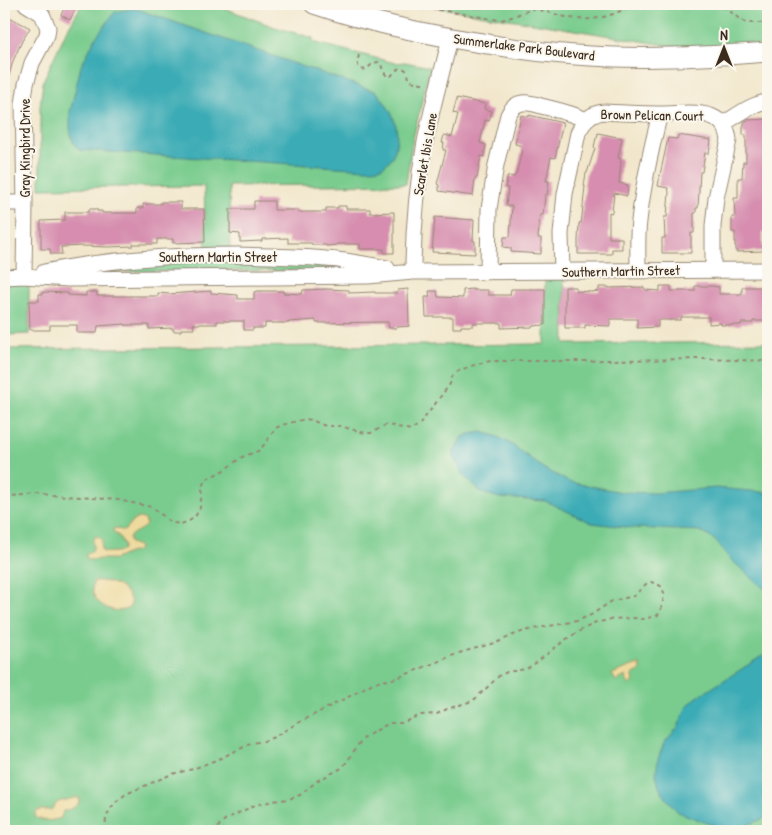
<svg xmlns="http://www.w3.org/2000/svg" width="772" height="835" font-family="'Patrick Hand',sans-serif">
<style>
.green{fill:#79cc8e;stroke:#5a7b56}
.sand{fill:#eeda9e;stroke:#94825e}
.water{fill:#3aabb5;stroke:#3a6a6a}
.building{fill:#d68daf}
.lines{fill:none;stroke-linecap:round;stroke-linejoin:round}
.minor-casing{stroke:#968875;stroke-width:17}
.major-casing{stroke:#968875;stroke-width:21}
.path{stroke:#968875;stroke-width:2;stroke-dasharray:4 4;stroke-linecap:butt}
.minor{stroke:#fff;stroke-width:15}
.major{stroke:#fff;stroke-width:19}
.labels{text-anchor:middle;stroke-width:4;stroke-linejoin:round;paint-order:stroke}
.street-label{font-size:14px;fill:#3b2a1e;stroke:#fbf7ec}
</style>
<rect width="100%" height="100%" fill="#fbf7ec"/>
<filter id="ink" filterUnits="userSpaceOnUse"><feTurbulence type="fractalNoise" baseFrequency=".02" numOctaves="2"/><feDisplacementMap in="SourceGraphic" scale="10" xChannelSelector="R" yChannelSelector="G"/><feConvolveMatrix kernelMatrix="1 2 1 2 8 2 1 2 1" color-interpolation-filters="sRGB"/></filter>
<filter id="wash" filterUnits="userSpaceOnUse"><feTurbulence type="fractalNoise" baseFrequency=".0096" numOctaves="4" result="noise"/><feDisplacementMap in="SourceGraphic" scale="20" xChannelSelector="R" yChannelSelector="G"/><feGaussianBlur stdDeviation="1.12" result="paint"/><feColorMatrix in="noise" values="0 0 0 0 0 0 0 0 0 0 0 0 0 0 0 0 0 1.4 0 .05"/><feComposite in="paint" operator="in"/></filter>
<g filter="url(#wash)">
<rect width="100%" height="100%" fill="#f2e7cc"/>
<path class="green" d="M 82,4 L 213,4 L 275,27 L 313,38 L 313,42 L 395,63 L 405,62 L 430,67 L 412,143 L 406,184 L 229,186 L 230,251 L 206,252 L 204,186 L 40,188 L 40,107 L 43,81 L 65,34 Z
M 418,4 L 768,4 L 768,44 L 701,51 Z
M 230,259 L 371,270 L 65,272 Z
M 545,278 L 564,278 L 565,344 L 768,342 L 768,831 L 4,831 L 4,349 L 545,344 Z
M 7,283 L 29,283 L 29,334 L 7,335 Z"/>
<path class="sand" d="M 138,518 L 144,519 L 146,522 L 146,525 C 141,531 132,532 129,538 L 130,543 L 138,546 L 139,548 L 137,551 L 128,553 L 115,559 L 101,559 L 90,560 L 87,559 L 86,554 L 93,550 C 94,544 90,539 97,536 L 102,539 L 102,541 L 101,549 L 103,552 C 106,553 120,552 122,551 L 124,545 L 119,536 L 114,533 L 113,529 L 116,528 L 124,531 L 133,521 Z
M 94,581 C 106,580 121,584 128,595 C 130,600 132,602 130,607 C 116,618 85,602 94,581 Z
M 635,665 L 640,665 L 641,670 L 632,675 L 634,680 L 631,685 L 627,682 L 626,676 L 616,681 L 612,674 Z
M 74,798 L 80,798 C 79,807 71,809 63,811 L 61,818 C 52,821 44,822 35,817 L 36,812 L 40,810 L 51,810 L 58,802 Z"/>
<path class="water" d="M 134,8 L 377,92 C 390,109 400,122 396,145 C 395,154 390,162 382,167 C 378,169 371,169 367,169 L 79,150 L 73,142 L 70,129 L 70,112 L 81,66 L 96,37 L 115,12 Z
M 482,432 L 496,436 L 511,444 L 543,468 L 569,482 L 622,492 L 654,493 L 716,488 L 762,492 L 768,494 L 768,592 L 729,558 L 716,541 L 700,531 L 633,528 L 592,523 L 545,501 L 500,498 L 482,493 L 465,477 L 454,459 L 454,451 L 463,437 L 469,434 Z
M 768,652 L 768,816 L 761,820 L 744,826 L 722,827 L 710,824 L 678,812 L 666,798 L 659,787 L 656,774 L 658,759 L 664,743 L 678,727 L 687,706 L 696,698 L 762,656 Z"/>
<g id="blocks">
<path class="building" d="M 66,4 L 78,4 L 70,20 L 61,15 Z
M 4,14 L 30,28 L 22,41 L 13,61 L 6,86 L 4,85 Z
M 457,98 L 485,104 L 484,109 L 492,111 L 489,121 L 485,120 L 480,143 L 486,145 L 484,157 L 481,156 L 477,178 L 475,178 L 473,196 L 439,191 L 439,185 L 437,184 L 446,150 L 443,150 L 444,143 L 442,143 L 444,135 L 452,137 L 458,114 L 453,113 Z
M 521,115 L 529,117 L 529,115 L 563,123 L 555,158 L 551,157 L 546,181 L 549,181 L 547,195 L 545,195 L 543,215 L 540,215 L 538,238 L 541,238 L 541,254 L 511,252 L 511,248 L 503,247 L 504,237 L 510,237 L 512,206 L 506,206 L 508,188 L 505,188 L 508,176 L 514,177 L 515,175 L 516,175 L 522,150 L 521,150 L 522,146 L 515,144 Z
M 768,119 L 768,228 L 766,228 L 766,232 L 763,232 L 763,251 L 736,252 L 736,246 L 735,246 L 735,232 L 732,232 L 732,217 L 735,217 L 734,198 L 738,198 L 738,178 L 742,178 L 743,162 L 746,162 L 746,135 L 743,135 L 743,126 L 744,126 L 744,122 L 748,120 Z
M 598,133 L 622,138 L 618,158 L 621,159 L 619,183 L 628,185 L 627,196 L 614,193 L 612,213 L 609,212 L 609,238 L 622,238 L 622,249 L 612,249 L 612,254 L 578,254 L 578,240 L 579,223 L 581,223 L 582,216 L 585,186 L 584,186 L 586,173 L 587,173 L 595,148 L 594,147 L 596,138 L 597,138 Z
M 678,135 L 711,140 L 709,153 L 705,153 L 702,172 L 700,172 L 698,208 L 696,208 L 696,213 L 694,213 L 694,233 L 691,233 L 691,253 L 662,253 L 662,238 L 665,238 L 664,217 L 667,217 L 669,192 L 668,188 L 658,186 L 660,175 L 668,138 L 677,139 Z
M 254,201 L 274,201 L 274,210 L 298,210 L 298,212 L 326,212 L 326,208 L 338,208 L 338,206 L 346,206 L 346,209 L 370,209 L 370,213 L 394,212 L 394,253 L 384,253 L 384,249 L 360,249 L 360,244 L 337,244 L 337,245 L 326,246 L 326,245 L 312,245 L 312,243 L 288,243 L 288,238 L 262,239 L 262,241 L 240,242 L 240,234 L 230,233 L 230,209 L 254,209 Z
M 161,202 L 181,202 L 181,209 L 204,209 L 205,242 L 173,243 L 173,239 L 157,239 L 157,244 L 133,244 L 133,246 L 108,247 L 83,246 L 61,247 L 62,254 L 51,254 L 50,249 L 41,249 L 41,221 L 65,220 L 65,212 L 89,212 L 89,209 L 97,209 L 97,211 L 102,211 L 102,213 L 137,213 L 137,208 L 143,208 L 143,204 L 161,204 Z
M 435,217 L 474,220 L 473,241 L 475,241 L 475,254 L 432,252 Z
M 660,286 L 671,286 L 671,291 L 695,291 L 695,286 L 712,286 L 719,287 L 719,294 L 742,294 L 742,287 L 768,287 L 768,321 L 753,321 L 753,323 L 741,323 L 741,325 L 721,325 L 721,323 L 709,324 L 709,317 L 681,317 L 681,320 L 658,320 L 658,327 L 637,328 L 637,319 L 610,319 L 610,326 L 585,325 L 585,328 L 565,328 L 565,287 L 576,287 L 576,291 L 591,292 L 599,291 L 599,287 L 609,287 L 609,288 L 644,287 L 645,290 L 660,291 Z
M 326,289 L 349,290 L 349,293 L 375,292 L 375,293 L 398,293 L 398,290 L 408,289 L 409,326 L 397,327 L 397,328 L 389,328 L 388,322 L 316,323 L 316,320 L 289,322 L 289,323 L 265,323 L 265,328 L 253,328 L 253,330 L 244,330 L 244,321 L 217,321 L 217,324 L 193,324 L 194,329 L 181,329 L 181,331 L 173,331 L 173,328 L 149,329 L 149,325 L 125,325 L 125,324 L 98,326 L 97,333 L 77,333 L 77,325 L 50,325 L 50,330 L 30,330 L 29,301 L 39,301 L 39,294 L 43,294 L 43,292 L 68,293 L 68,295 L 86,296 L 86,292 L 97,292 L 97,296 L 158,296 L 158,293 L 169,294 L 211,291 L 211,293 L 238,295 L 238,299 L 254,299 L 254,292 L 258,291 L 283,291 L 283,293 L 302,294 L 303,290 Z
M 473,289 L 473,290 L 488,290 L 488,295 L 510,295 L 511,289 L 545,289 L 545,325 L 533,326 L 533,327 L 501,328 L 501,323 L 473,323 L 473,326 L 461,326 L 461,328 L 453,328 L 453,317 L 426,317 L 425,297 L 430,297 L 429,291 L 437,291 L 438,297 L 463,298 L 463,290 Z"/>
</g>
</g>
<g filter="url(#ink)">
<use href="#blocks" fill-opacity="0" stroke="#968875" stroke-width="1"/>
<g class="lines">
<defs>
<path id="minor" d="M 723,124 C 738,115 751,104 768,102
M 4,203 L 25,203
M 638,271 C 638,255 637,237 639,221 C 643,185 651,149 660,114
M 44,272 C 108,259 173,255 238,255 C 267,256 297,256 326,259 C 346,260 367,265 387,268
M 413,272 C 413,228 417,185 425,142 C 432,107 442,73 450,38
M 488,272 L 489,209 L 496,165 L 508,115 C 511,109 515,104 522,103 C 528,102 535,104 541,106 C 557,110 572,113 586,120
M 562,272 L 561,234 L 565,194 L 578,133 C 583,122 591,113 604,112 C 623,113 642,114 662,114 C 678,114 700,110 715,118 C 724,123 728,131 729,140 L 716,198 L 713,226 L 713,270
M 24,276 L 25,203 L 23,104 L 26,84 L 32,63 L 47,35 L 48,28 L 42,14 L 26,4
M 4,277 L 24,276 L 68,279 L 368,276 L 413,272 L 768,270"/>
<path id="major" d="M 314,4 C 370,23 429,35 488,44 C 516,49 546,53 575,55 C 639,60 704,57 768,52"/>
</defs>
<use href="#minor" class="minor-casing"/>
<use href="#major" class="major-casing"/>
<path class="path" d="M 415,4 L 422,7 L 499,20 C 511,19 521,12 533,9 C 549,11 563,18 579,19 C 598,21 619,13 634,4
M 707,4 L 726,8 L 737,17 L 746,23 L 768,23
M 359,55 C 357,62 356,72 367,69 L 373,63 L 378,62 L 381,64 L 383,71 L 387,76 L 391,76 L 399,68 C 409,68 407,74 410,81 L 427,84
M 4,495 L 10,496 L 39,494 L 118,500 L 152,507 L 168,520 L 174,523 L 181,524 L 189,521 L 195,517 L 200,508 L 203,484 L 207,479 L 224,470 L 242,457 L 258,451 L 264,445 L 276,428 L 282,425 L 305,419 L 312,420 L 320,424 L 326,426 L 340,426 L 365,433 L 371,433 L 386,425 L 393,426 L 411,430 L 420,424 L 450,384 C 451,380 452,376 455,373 C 462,368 481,363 490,361 L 589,361 L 602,360 L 706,359 L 768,361
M 105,831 L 106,818 L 110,809 L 117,801 L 126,794 L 172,774 L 193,769 L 221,758 L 252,743 L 264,741 L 274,737 L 296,724 L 350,696 L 373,683 L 397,678 L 459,653 L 498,642 L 518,633 L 533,629 L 577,621 L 591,615 L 612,601 L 634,596 L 646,584 L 651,582 L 657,584 L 662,587 L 664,593 L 663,601 L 661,609 L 658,615 L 645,619 L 632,618 L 611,619 L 596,623 L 583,629 L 565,640 L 533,665 L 526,669 L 507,672 L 499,676 L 475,699 L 469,702 L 447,709 L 437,714 L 421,715 L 401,723 L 391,723 L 384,726 L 365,737 L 357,746 L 347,762 L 340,769 L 317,781 L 300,795 L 289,799 L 273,801 L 255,805 L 226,819 L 220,824 L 216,831"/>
<use href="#minor" class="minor"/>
<use href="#major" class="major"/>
</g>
</g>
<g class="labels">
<g class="street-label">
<text transform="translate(524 47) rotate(7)" y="5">Summerlake Park Boulevard</text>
<text transform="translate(652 115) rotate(1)" y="5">Brown Pelican Court</text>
<text transform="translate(25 148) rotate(-90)" y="5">Gray Kingbird Drive</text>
<text transform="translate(425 154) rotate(-80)" y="5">Scarlet Ibis Lane</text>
<text x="218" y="262">Southern Martin Street</text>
<text transform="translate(621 271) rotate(-1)" y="5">Southern Martin Street</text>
</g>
</g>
<rect width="772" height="835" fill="none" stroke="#fbf7ec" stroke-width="20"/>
<g transform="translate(724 48)" stroke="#fbf7ec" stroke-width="4" paint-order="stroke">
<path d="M0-4L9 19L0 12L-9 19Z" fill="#3b2a1e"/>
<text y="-8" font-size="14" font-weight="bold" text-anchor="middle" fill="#3b2a1e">N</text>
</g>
</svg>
